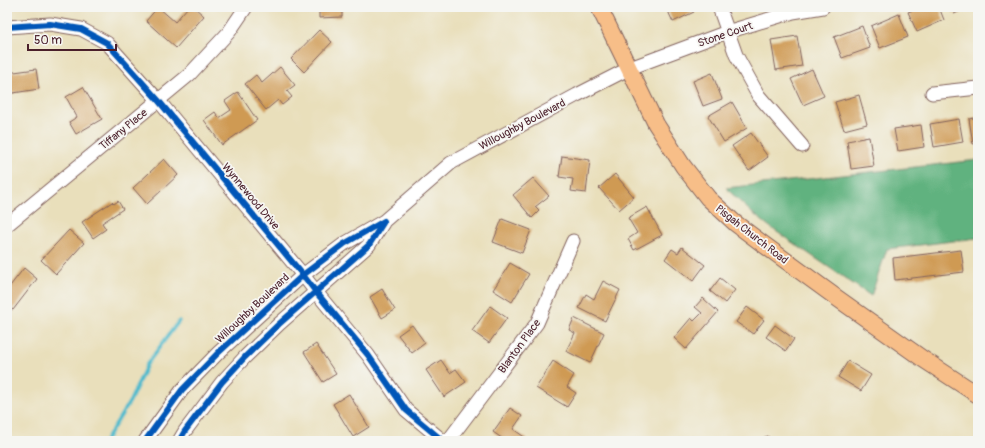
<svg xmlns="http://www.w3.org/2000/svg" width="985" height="448" font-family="Pangolin,sans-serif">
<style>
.forest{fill:#60b27f;stroke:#556855}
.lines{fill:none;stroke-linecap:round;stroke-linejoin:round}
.stream{stroke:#51bbcd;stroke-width:3.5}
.building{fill:#cf9a52}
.minor-casing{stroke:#82625d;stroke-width:15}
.major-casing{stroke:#82625d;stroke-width:18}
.minor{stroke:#fff;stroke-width:13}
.major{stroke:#f7be88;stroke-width:16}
.cycleway-casing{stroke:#f6f6f2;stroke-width:8}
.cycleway{stroke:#0057b8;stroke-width:6}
.labels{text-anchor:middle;stroke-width:3.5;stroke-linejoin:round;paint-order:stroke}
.street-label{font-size:11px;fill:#4a1f2b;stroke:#f6f6f2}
</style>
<rect width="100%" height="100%" fill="#f6f6f2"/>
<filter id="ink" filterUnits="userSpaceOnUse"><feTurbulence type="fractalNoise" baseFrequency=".025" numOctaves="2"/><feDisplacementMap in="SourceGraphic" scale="8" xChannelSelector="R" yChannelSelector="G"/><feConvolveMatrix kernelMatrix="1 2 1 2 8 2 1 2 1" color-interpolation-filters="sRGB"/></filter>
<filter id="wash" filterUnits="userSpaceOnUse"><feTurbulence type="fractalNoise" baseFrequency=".012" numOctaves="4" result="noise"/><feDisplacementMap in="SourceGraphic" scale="16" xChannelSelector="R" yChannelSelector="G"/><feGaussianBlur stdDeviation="0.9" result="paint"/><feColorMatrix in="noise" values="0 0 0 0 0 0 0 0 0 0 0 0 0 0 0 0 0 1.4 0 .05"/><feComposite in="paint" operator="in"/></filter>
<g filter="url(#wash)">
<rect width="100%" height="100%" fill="#e9dfbb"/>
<path class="forest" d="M 978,160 L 978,238 L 887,249 L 871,296 L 774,230 L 751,212 L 726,188 Z"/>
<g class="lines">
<path class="stream" d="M 105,441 L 130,401 L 147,364 L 179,321"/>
</g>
<g id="blocks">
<path class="building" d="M 158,7 L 175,22 L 188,7 L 194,7 L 204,16 L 176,48 L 146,21 Z
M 319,7 L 342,7 L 342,17 L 319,18 Z
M 666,7 L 692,7 L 694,12 L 673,22 Z
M 920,7 L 939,7 L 944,20 L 917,32 L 908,12 Z
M 951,7 L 970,7 L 954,14 Z
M 899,14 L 908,37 L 880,48 L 871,26 Z
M 862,26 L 870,48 L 842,58 L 834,37 Z
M 319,30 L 332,42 L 304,72 L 291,59 Z
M 797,36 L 802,66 L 776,70 L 771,40 Z
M 280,67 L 295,85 L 287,91 L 292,97 L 282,105 L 278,100 L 266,110 L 245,84 L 256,75 L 262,83 Z
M 36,69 L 39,89 L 7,94 L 7,73 Z
M 812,69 L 824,96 L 803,105 L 791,79 Z
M 712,73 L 722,99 L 703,106 L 693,81 Z
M 83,87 L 102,119 L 76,134 L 69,122 L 77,117 L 66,97 Z
M 238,92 L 257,120 L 222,145 L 204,120 L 215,112 L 219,118 L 231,110 L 225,101 Z
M 859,95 L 867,124 L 844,130 L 835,102 Z
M 732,102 L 747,128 L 724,142 L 708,116 Z
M 978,117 L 978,143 L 973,144 L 969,119 Z
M 959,119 L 963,142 L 934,147 L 930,124 Z
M 921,125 L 924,147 L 898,151 L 894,129 Z
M 751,133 L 768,157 L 749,171 L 732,146 Z
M 869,137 L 874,166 L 851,169 L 847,141 Z
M 562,156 L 590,160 L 586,193 L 571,191 L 573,179 L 559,177 Z
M 164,159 L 178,175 L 147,204 L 133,188 Z
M 615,174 L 634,197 L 619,210 L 599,188 Z
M 533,178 L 549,196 L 535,207 L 539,211 L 532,218 L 513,195 Z
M 118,201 L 123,209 L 102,223 L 106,229 L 93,238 L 82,222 L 112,202 L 114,204 Z
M 647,207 L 662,235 L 634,250 L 628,239 L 637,233 L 628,218 Z
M 502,219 L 531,230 L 522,253 L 493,242 Z
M 69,230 L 84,243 L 56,274 L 41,260 Z
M 682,247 L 705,265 L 693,281 L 665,259 L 672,249 L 678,253 Z
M 961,250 L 964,272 L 895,280 L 893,258 Z
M 510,263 L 529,274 L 512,302 L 493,290 Z
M 24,268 L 37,279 L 13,310 L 7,306 L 7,290 Z
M 720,278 L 735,290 L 725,303 L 710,291 Z
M 603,281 L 620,290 L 605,321 L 579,308 L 586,294 L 594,299 Z
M 382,289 L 395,310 L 382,318 L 370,297 Z
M 703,298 L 718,312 L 686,349 L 674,338 L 691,318 L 694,321 L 702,313 L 695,307 Z
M 490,306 L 507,318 L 489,343 L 472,331 Z
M 747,307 L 764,320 L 753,334 L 736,322 Z
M 574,318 L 604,333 L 590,363 L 566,351 L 575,333 L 569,330 Z
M 412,325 L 425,343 L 412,353 L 398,335 Z
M 775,325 L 794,339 L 786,351 L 766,337 Z
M 316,344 L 336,374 L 323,382 L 304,352 Z
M 441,360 L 450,373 L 456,369 L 466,382 L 444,397 L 426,370 Z
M 553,361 L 574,375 L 567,387 L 576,393 L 567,407 L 536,388 Z
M 848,361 L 871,375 L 861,391 L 838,377 Z
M 349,394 L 369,427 L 353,437 L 333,404 Z
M 510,408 L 522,416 L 513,429 L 530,441 L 506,441 L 493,432 Z
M 768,436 L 770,441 L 753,441 Z"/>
</g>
</g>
<g filter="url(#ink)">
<use href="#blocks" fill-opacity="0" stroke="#82625d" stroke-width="1"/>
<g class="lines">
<defs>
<path id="minor" d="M 719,7 L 736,55 L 758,95 L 802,146
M 7,27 L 50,24 L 81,29 L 107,43 L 158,100 L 303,275 L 316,292 L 368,355 L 406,410 L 443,441
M 932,93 L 978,88
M 7,225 L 189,75 L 229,32 L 246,7
M 145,441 L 182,390 L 218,353 L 303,275 L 344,244 L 384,221 L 451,163 L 577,95 L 630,68 L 727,32 L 793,12 L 823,7
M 179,441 L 185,431 L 222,382 L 245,357 L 279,324 L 369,245 L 383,223
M 448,441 L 537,323 L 573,241"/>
<path id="major" d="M 599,7 L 656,124 L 683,166 L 708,198 L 735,223 L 763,244 L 837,298 L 923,359 L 978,395"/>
</defs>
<use href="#minor" class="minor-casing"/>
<use href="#major" class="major-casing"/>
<use href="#minor" class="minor"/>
<use href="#major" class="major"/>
<defs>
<path id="cycleway" d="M 7,27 L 50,24 L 81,29 L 107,43 L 158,100 L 303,275 L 316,292 L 368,355 L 406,410 L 443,441
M 145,441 L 182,390 L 218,353 L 303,275 L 344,244 L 384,221
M 179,441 L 185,431 L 222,382 L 245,357 L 279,324 L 369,245 L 383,223"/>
</defs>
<use href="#cycleway" class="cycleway-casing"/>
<use href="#cycleway" class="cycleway"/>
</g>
</g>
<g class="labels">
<g class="street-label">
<text transform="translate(725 34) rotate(-19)" y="4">Stone Court</text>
<text transform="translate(522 124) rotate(-28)" y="4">Willoughby Boulevard</text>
<text transform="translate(123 129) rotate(-39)" y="4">Tiffany Place</text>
<text transform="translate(251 196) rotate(50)" y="4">Wynnewood Drive</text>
<text transform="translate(752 234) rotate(38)" y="4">Pisgah Church Road</text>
<text transform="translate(252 308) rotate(-43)" y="4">Willoughby Boulevard</text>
<text transform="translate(519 346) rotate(-54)" y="4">Blanton Place</text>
</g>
</g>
<rect width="985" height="448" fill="none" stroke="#f6f6f2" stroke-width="24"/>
<path d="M28 44v6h88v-6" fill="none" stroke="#4a1f2b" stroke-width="2"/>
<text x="34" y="44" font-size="12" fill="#4a1f2b" stroke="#f6f6f2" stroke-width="3" paint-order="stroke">50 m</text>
</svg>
